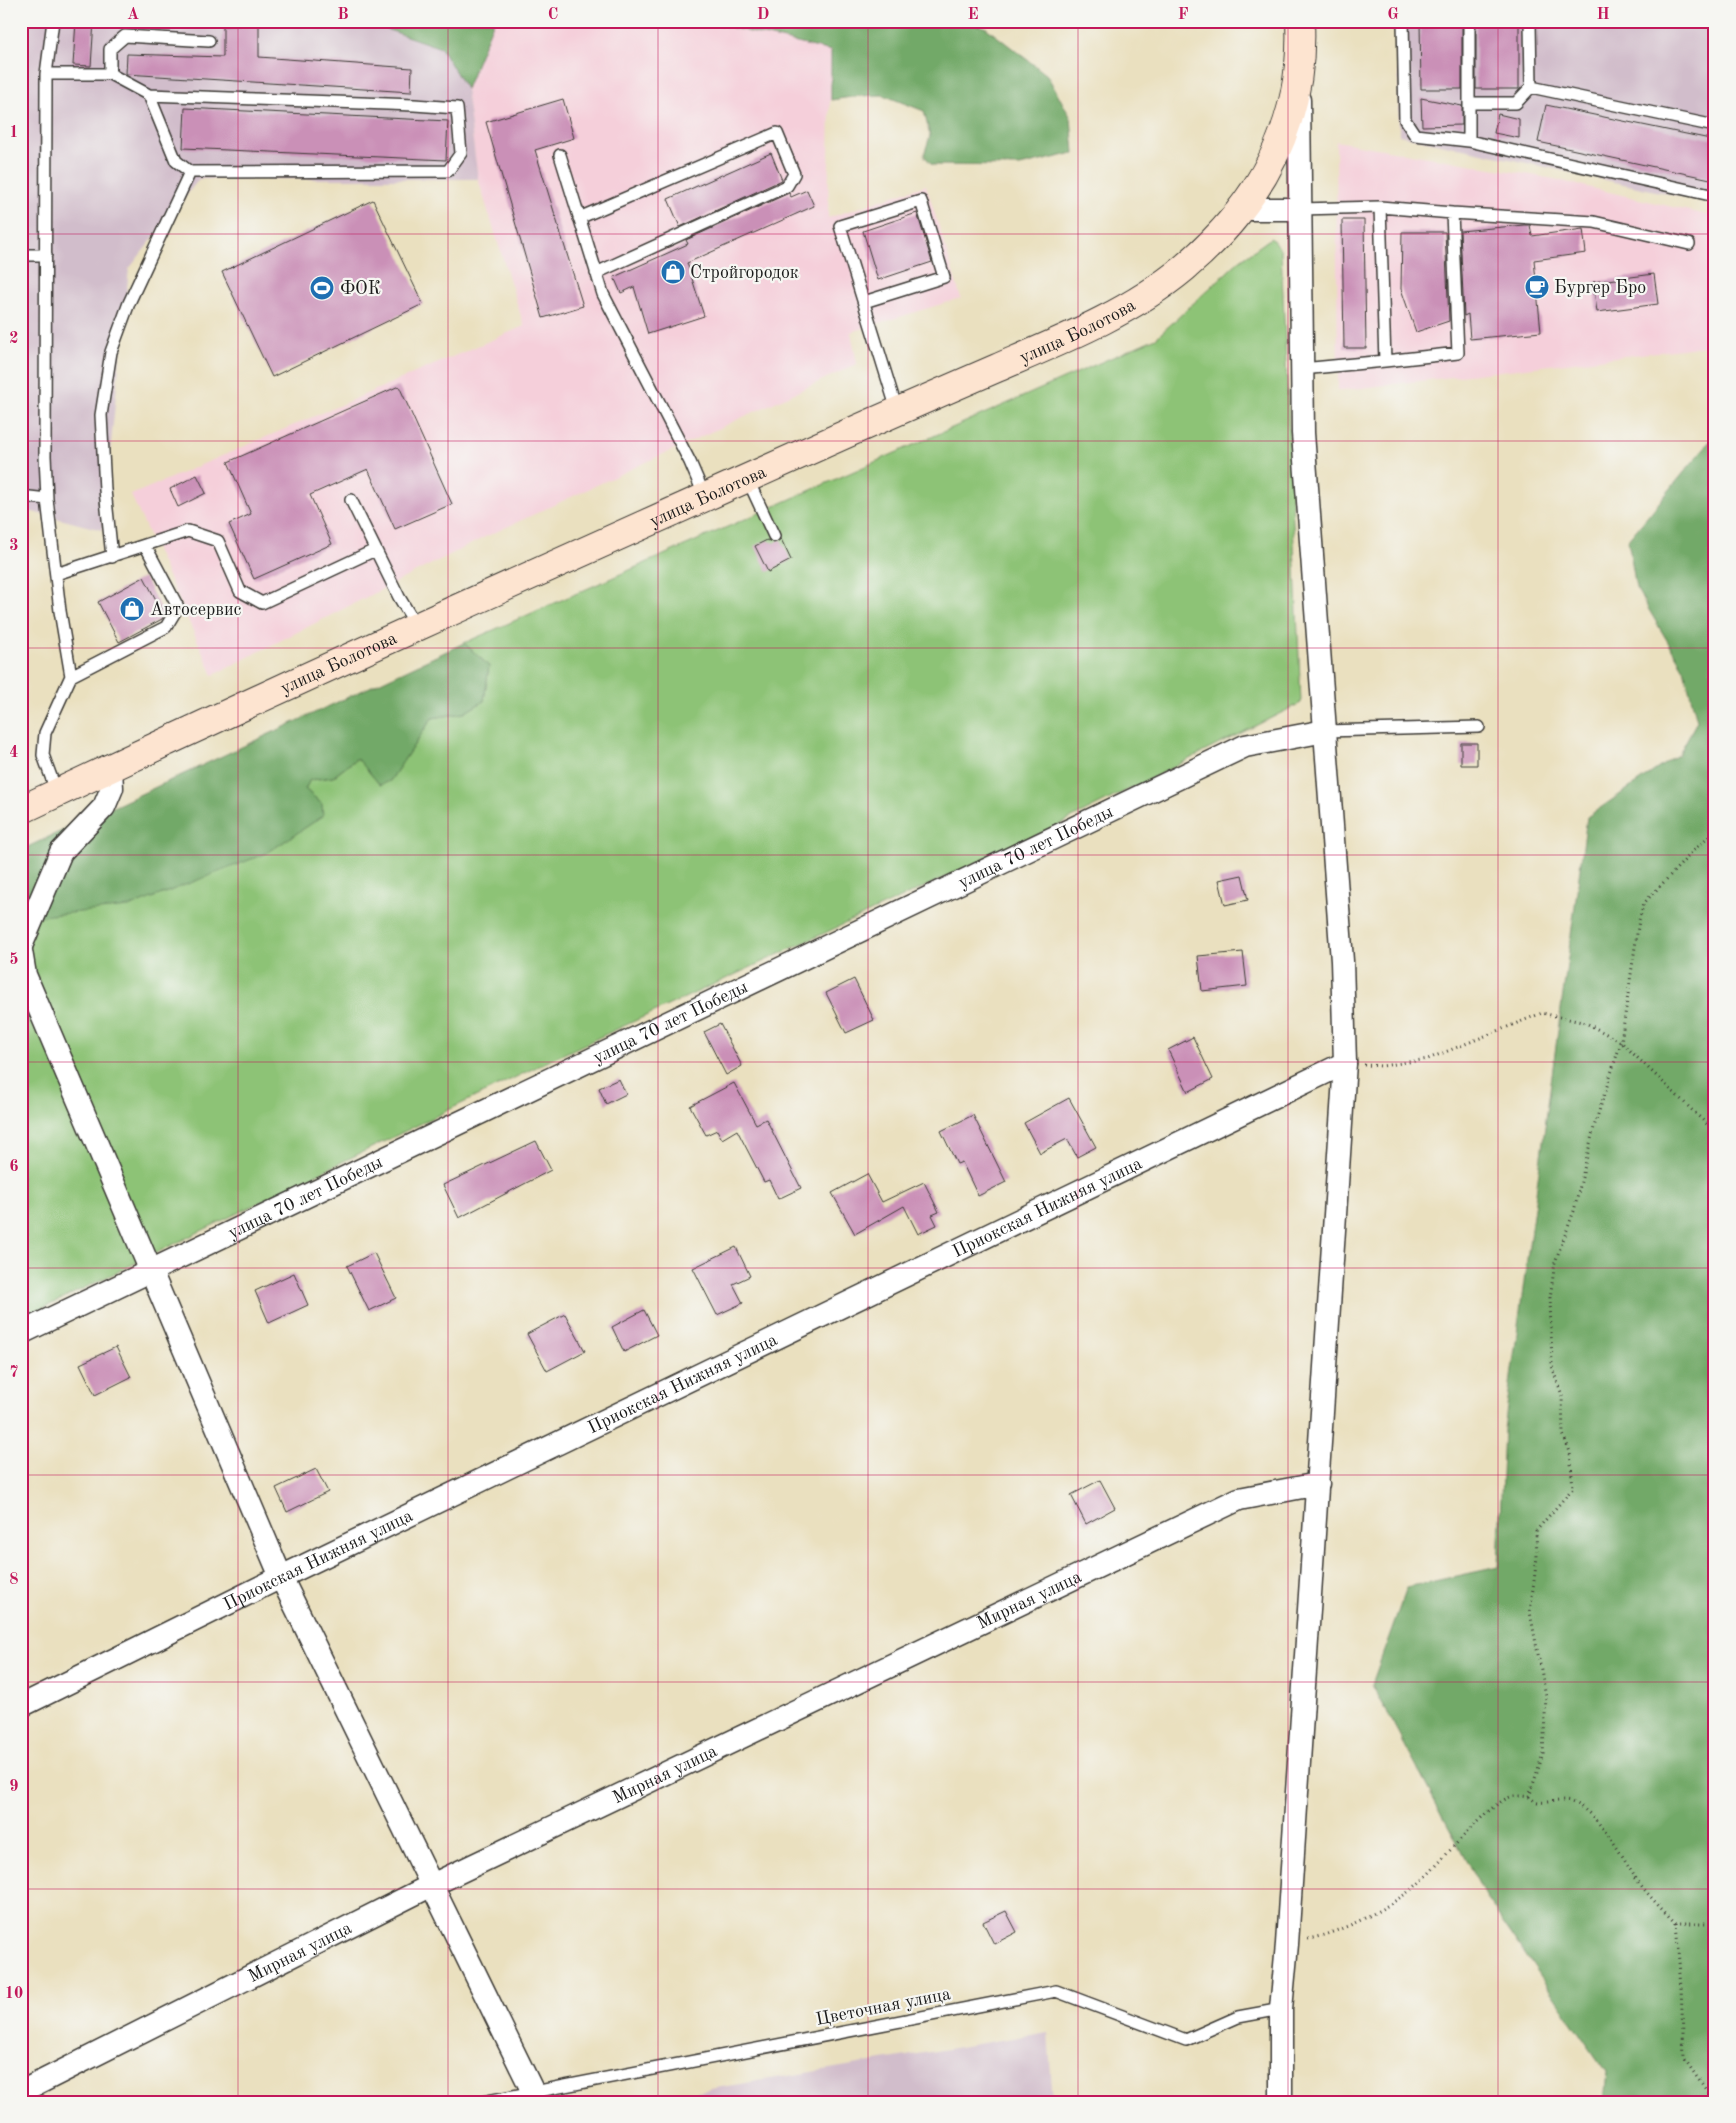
<svg xmlns="http://www.w3.org/2000/svg" width="1736" height="2123" font-family="'Old Standard TT',serif">
<style>
.built{fill:#f5cfda}
.industrial{fill:#d1bdcb}
.green{fill:#8dc376;stroke:#547049}
.forest{fill:#72a967;stroke:#476242}
.building{fill:#ca90b7}
.lines{fill:none;stroke-linecap:round;stroke-linejoin:round}
.service-casing{stroke:#3b3934;stroke-width:14}
.minor-casing{stroke:#3b3934;stroke-width:25}
.secondary-casing{stroke:#3b3934;stroke-width:30}
.path{stroke:#3b3934;stroke-width:3;stroke-dasharray:1 4;stroke-linecap:butt}
.service{stroke:#fff;stroke-width:11}
.minor{stroke:#fff;stroke-width:22}
.secondary{stroke:#fde4d0;stroke-width:28}
.grid{fill:none;stroke:#c2185b;stroke-width:1;stroke-opacity:0.55}
.labels{text-anchor:middle;stroke-width:4.5;stroke-linejoin:round;paint-order:stroke}
.poi-label{font-size:18px;fill:#1c1c1c;stroke:#f6f6f2;text-anchor:start}
.street-label{font-size:18px;fill:#1c1c1c;stroke:#f6f6f2}
.neatline{fill:none;stroke:#c2185b;stroke-width:2}
.grid-label{font-size:16px;text-anchor:middle;font-weight:bold;fill:#c2185b}
</style>
<rect width="100%" height="100%" fill="#f6f6f2"/>
<filter id="ink" filterUnits="userSpaceOnUse"><feTurbulence type="fractalNoise" baseFrequency=".02" numOctaves="2"/><feDisplacementMap in="SourceGraphic" scale="10" xChannelSelector="R" yChannelSelector="G"/><feConvolveMatrix kernelMatrix="1 2 1 2 8 2 1 2 1" color-interpolation-filters="sRGB"/></filter>
<filter id="wash" filterUnits="userSpaceOnUse"><feTurbulence type="fractalNoise" baseFrequency=".0096" numOctaves="4" result="noise"/><feDisplacementMap in="SourceGraphic" scale="20" xChannelSelector="R" yChannelSelector="G"/><feGaussianBlur stdDeviation="1.12" result="paint"/><feColorMatrix in="noise" values="0 0 0 0 0 0 0 0 0 0 0 0 0 0 0 0 0 1.4 0 .05"/><feComposite in="paint" operator="in"/></filter>
<g filter="url(#wash)">
<rect width="100%" height="100%" fill="#eae0bf"/>
<path class="built" d="M 494,21 L 704,21 L 831,51 L 828,218 L 926,185 L 961,298 L 851,332 L 857,364 L 483,538 L 213,675 L 131,495 L 524,326 L 478,179 L 466,89 Z
M 1336,141 L 1554,179 L 1715,217 L 1715,345 L 1338,391 Z"/>
<path class="industrial" d="M 21,21 L 363,21 L 441,48 L 466,89 L 478,179 L 199,179 L 129,269 L 102,530 L 21,509 Z
M 1398,21 L 1715,21 L 1715,204 L 1399,135 Z
M 1048,2032 L 1053,2102 L 657,2102 L 657,2098 Z"/>
<path class="green" d="M 1271,238 L 1281,250 L 1301,703 L 1054,827 L 559,1056 L 21,1319 L 21,918 L 322,804 L 305,789 L 310,780 L 333,777 L 358,758 L 380,785 L 390,781 L 432,718 L 464,713 L 484,701 L 489,666 L 464,643 L 1156,338 L 1239,261 Z"/>
<path class="forest" d="M 363,21 L 494,21 L 466,89 L 441,48 Z
M 704,21 L 961,21 L 985,27 L 1047,75 L 1071,118 L 1074,153 L 1020,166 L 932,165 L 924,155 L 930,136 L 924,111 L 883,95 L 859,96 L 831,100 L 831,51 Z
M 1715,435 L 1715,2102 L 1603,2102 L 1606,2072 L 1487,1899 L 1372,1684 L 1407,1587 L 1498,1567 L 1504,1429 L 1587,817 L 1679,754 L 1697,721 L 1684,669 L 1636,588 L 1628,540 Z
M 464,643 L 489,666 L 484,701 L 464,713 L 432,718 L 390,781 L 380,785 L 357,758 L 333,777 L 310,780 L 305,789 L 322,804 L 323,816 L 267,853 L 129,907 L 21,918 L 21,850 Z"/>
<g id="blocks">
<path class="building" d="M 76,21 L 94,21 L 91,66 L 73,65 Z
M 1420,21 L 1462,21 L 1462,89 L 1421,89 Z
M 1476,21 L 1519,21 L 1519,89 L 1476,89 Z
M 259,25 L 259,57 L 412,68 L 411,92 L 126,74 L 127,54 L 223,57 L 223,26 Z
M 1421,98 L 1462,106 L 1462,125 L 1422,126 Z
M 563,99 L 574,138 L 535,150 L 583,306 L 543,318 L 486,122 Z
M 1546,105 L 1715,140 L 1715,180 L 1538,142 Z
M 185,108 L 448,121 L 446,160 L 183,148 Z
M 1498,114 L 1519,119 L 1519,138 L 1494,133 Z
M 771,153 L 782,180 L 680,227 L 668,199 Z
M 807,190 L 814,206 L 687,263 L 704,316 L 648,334 L 634,287 L 621,293 L 614,277 L 688,244 L 686,240 L 789,193 L 791,197 Z
M 373,200 L 423,304 L 272,377 L 222,272 Z
M 917,213 L 932,262 L 878,280 L 863,231 Z
M 1342,220 L 1364,220 L 1366,348 L 1344,348 Z
M 1524,225 L 1530,225 L 1532,236 L 1583,229 L 1586,253 L 1534,260 L 1541,332 L 1470,339 L 1468,314 L 1464,316 L 1460,231 Z
M 1402,232 L 1445,232 L 1449,321 L 1416,332 L 1401,289 Z
M 1654,274 L 1658,304 L 1597,312 L 1593,282 Z
M 399,386 L 452,504 L 395,529 L 368,469 L 310,495 L 332,544 L 254,579 L 229,524 L 251,514 L 228,462 Z
M 197,475 L 206,493 L 178,507 L 170,489 Z
M 781,539 L 791,560 L 768,572 L 755,546 L 767,540 L 774,543 Z
M 144,577 L 164,615 L 162,619 L 119,642 L 98,602 Z
M 1461,743 L 1477,743 L 1477,765 L 1461,765 Z
M 1242,875 L 1248,900 L 1225,905 L 1219,880 Z
M 1243,952 L 1247,986 L 1202,991 L 1198,956 Z
M 854,979 L 874,1020 L 846,1033 L 826,993 Z
M 720,1024 L 742,1066 L 726,1075 L 704,1032 Z
M 1193,1037 L 1213,1079 L 1188,1092 L 1168,1050 Z
M 619,1079 L 626,1094 L 606,1104 L 599,1088 Z
M 734,1083 L 756,1124 L 766,1119 L 801,1188 L 778,1199 L 769,1180 L 764,1182 L 737,1130 L 722,1139 L 717,1130 L 706,1135 L 690,1106 Z
M 1069,1098 L 1096,1147 L 1077,1157 L 1067,1139 L 1040,1153 L 1024,1123 Z
M 973,1115 L 1006,1182 L 978,1196 L 962,1162 L 957,1164 L 941,1131 Z
M 536,1141 L 551,1170 L 459,1218 L 443,1185 Z
M 867,1174 L 882,1202 L 924,1182 L 939,1212 L 932,1215 L 937,1225 L 918,1234 L 904,1206 L 855,1234 L 832,1193 Z
M 736,1247 L 750,1276 L 733,1284 L 743,1303 L 717,1315 L 693,1268 Z
M 374,1253 L 396,1298 L 369,1311 L 347,1266 Z
M 294,1273 L 308,1305 L 269,1323 L 255,1291 Z
M 644,1310 L 657,1335 L 624,1352 L 612,1327 Z
M 565,1314 L 585,1351 L 547,1371 L 527,1334 Z
M 116,1347 L 131,1377 L 95,1395 L 80,1364 Z
M 316,1469 L 328,1492 L 287,1512 L 276,1488 Z
M 1100,1480 L 1115,1508 L 1086,1524 L 1071,1495 Z
M 1006,1911 L 1017,1932 L 994,1944 L 983,1922 Z"/>
</g>
</g>
<g filter="url(#ink)">
<use href="#blocks" fill-opacity="0" stroke="#3b3934" stroke-width="1"/>
<g class="lines">
<defs>
<path id="service" d="M 53,21 L 46,74 L 45,456 L 47,499 L 60,611 L 71,676 L 45,733 L 43,755 L 57,793
M 1403,21 L 1405,120 L 1415,135 L 1469,141
M 1469,21 L 1469,141 L 1715,196
M 46,74 L 110,74 L 149,95 L 414,105 L 457,108 L 461,153 L 448,171 L 190,172 L 176,161 L 149,95
M 110,74 L 110,49 L 125,36 L 209,41
M 1531,87 L 1715,126
M 1469,103 L 1516,103 L 1531,87 L 1530,21
M 560,155 L 603,294 L 690,462 L 705,497
M 1380,207 L 1452,213 L 1458,353 L 1385,361
M 1300,209 L 1380,207 L 1385,361 L 1302,369
M 1452,213 L 1594,222 L 1689,244
M 579,218 L 777,133 L 794,174 L 787,186 L 596,273
M 21,255 L 46,255
M 864,302 L 944,277 L 921,201 L 840,226 L 897,410
M 747,478 L 774,536
M 21,496 L 47,499
M 351,500 L 399,597 L 417,627
M 112,557 L 105,490 L 101,415 L 111,352 L 129,303 L 190,172
M 56,574 L 188,531 L 218,541 L 240,591 L 262,603 L 375,550
M 71,676 L 166,627 L 178,607 L 145,545
M 1325,731 L 1479,727
M 482,2102 L 1056,1991 L 1186,2040 L 1238,2017 L 1281,2009"/>
<g id="minor">
<path d="M 1242,209 L 1300,209"/>
<path d="M 21,946 L 61,852 L 104,807 L 112,788 L 111,768"/>
<path d="M 21,951 L 25,975 L 281,1577 L 533,2092"/>
<path id="s1" d="M 21,1333 L 1245,746 L 1325,731"/>
<path id="s2" d="M 21,1706 L 281,1577 L 1345,1063"/>
<path id="s3" d="M 21,2092 L 430,1886 L 1239,1499 L 1318,1484"/>
<path d="M 1281,2102 L 1281,2009 L 1287,1944 L 1345,1063 L 1342,961 L 1303,433 L 1299,100"/>
</g>
<g id="secondary">
<path id="s4" d="M 21,810 C 285,685 551,566 817,447 C 877,420 937,394 997,368 C 1062,340 1130,313 1184,268 C 1261,203 1305,123 1300,21"/>
</g>
</defs>
<use href="#service" class="service-casing"/>
<use href="#minor" class="minor-casing"/>
<use href="#secondary" class="secondary-casing"/>
<path class="path" d="M 1364,1065 L 1382,1066 L 1428,1059 L 1542,1013 L 1586,1023 L 1621,1042 L 1715,1132
M 1529,1797 L 1543,1754 L 1546,1696 L 1530,1612 L 1537,1557 L 1536,1531 L 1573,1488 L 1570,1452 L 1563,1434 L 1562,1395 L 1552,1366 L 1550,1298 L 1555,1262 L 1574,1211 L 1594,1127 L 1621,1042 L 1639,920 L 1644,903 L 1700,844 L 1715,831
M 1676,1923 L 1681,1987 L 1684,2056 L 1715,2102
M 1308,1939 C 1341,1933 1395,1905 1419,1883 C 1439,1866 1490,1799 1514,1796 C 1518,1796 1526,1796 1529,1797 C 1533,1799 1534,1802 1539,1802 C 1551,1803 1565,1798 1576,1804 C 1600,1816 1621,1856 1635,1877 C 1647,1894 1661,1909 1676,1923 L 1715,1923"/>
<use href="#service" class="service"/>
<use href="#minor" class="minor"/>
<use href="#secondary" class="secondary"/>
</g>
</g>
<path class="grid" d="M 238,21 L 238,2102M 448,21 L 448,2102M 658,21 L 658,2102M 868,21 L 868,2102M 1078,21 L 1078,2102M 1288,21 L 1288,2102M 1498,21 L 1498,2102M 21,234 L 1715,234M 21,441 L 1715,441M 21,648 L 1715,648M 21,855 L 1715,855M 21,1062 L 1715,1062M 21,1268 L 1715,1268M 21,1475 L 1715,1475M 21,1682 L 1715,1682M 21,1889 L 1715,1889"/>
<defs>
<symbol id="shop-disc" viewBox="-11 -11 22 22"><circle r="9.5" fill="#1f6fb2" stroke="#f6f6f2"/><path d="M-5-2.5h2.3a2.7 3.5 0 0 1 5.4 0H5L5.5 6h-11ZM-1.5-2.5h3a1.5 2.3 0 0 0-3 0Z" fill="#fff"/></symbol>
<symbol id="cafe-disc" viewBox="-11 -11 22 22"><circle r="9.5" fill="#1f6fb2" stroke="#f6f6f2"/><path d="M-5.5-4.5H6V0H3Q3 3.5 0 3.5H-2.5Q-5.5 3.5-5.5 0ZM3-3.2v2h1.7v-2ZM-6 4.5H4V6H-6Z" fill="#fff"/></symbol>
<symbol id="stadium-disc" viewBox="-11 -11 22 22"><circle r="9.5" fill="#1f6fb2" stroke="#f6f6f2"/><path d="M0-5a6.5 5 0 1 0 0 10a6.5 5 0 1 0 0-10ZM-3.5-1.8h7v3.6h-7Z" fill="#fff"/></symbol>
</defs>
<g fill-rule="evenodd">
<use href="#shop-disc" x="659" y="258" width="28" height="28"/>
<use href="#cafe-disc" x="1523" y="273" width="28" height="28"/>
<use href="#stadium-disc" x="308" y="274" width="28" height="28"/>
<use href="#shop-disc" x="118" y="595" width="28" height="28"/>
</g>
<g class="labels">
<g class="poi-label">
<text x="690" y="278">Стройгородок</text>
<text x="1554" y="293">Бургер Бро</text>
<text x="340" y="294">ФОК</text>
<text x="150" y="615">Автосервис</text>
</g>
<g class="street-label">
<text dy="6" stroke="none"><textPath href="#s4" startOffset="1160">улица Болотова</textPath></text>
<text dy="6" stroke="none"><textPath href="#s4" startOffset="755">улица Болотова</textPath></text>
<text dy="6" stroke="none"><textPath href="#s4" startOffset="350">улица Болотова</textPath></text>
<text dy="6" stroke="none"><textPath href="#s1" startOffset="1125">улица 70 лет Победы</textPath></text>
<text dy="6" stroke="none"><textPath href="#s1" startOffset="720">улица 70 лет Победы</textPath></text>
<text dy="6" stroke="none"><textPath href="#s1" startOffset="315">улица 70 лет Победы</textPath></text>
<text dy="6" stroke="none"><textPath href="#s2" startOffset="1141">Приокская Нижняя улица</textPath></text>
<text dy="6" stroke="none"><textPath href="#s2" startOffset="736">Приокская Нижняя улица</textPath></text>
<text dy="6" stroke="none"><textPath href="#s2" startOffset="331">Приокская Нижняя улица</textPath></text>
<text dy="6" stroke="none"><textPath href="#s3" startOffset="1122">Мирная улица</textPath></text>
<text dy="6" stroke="none"><textPath href="#s3" startOffset="718">Мирная улица</textPath></text>
<text dy="6" stroke="none"><textPath href="#s3" startOffset="312">Мирная улица</textPath></text>
<text transform="translate(883 2006) rotate(-11)" y="6">Цветочная улица</text>
</g>
</g>
<rect width="1736" height="2123" fill="none" stroke="#f6f6f2" stroke-width="55"/>
<rect x="28" y="28" width="1680" height="2068" class="neatline"/>
<g class="grid-label">
<text x="133" y="19">A</text>
<text x="343" y="19">B</text>
<text x="553" y="19">C</text>
<text x="763" y="19">D</text>
<text x="973" y="19">E</text>
<text x="1183" y="19">F</text>
<text x="1393" y="19">G</text>
<text x="1603" y="19">H</text>
<text x="14" y="137">1</text>
<text x="14" y="343">2</text>
<text x="14" y="550">3</text>
<text x="14" y="757">4</text>
<text x="14" y="964">5</text>
<text x="14" y="1171">6</text>
<text x="14" y="1377">7</text>
<text x="14" y="1584">8</text>
<text x="14" y="1791">9</text>
<text x="14" y="1998">10</text>
</g>
</svg>
